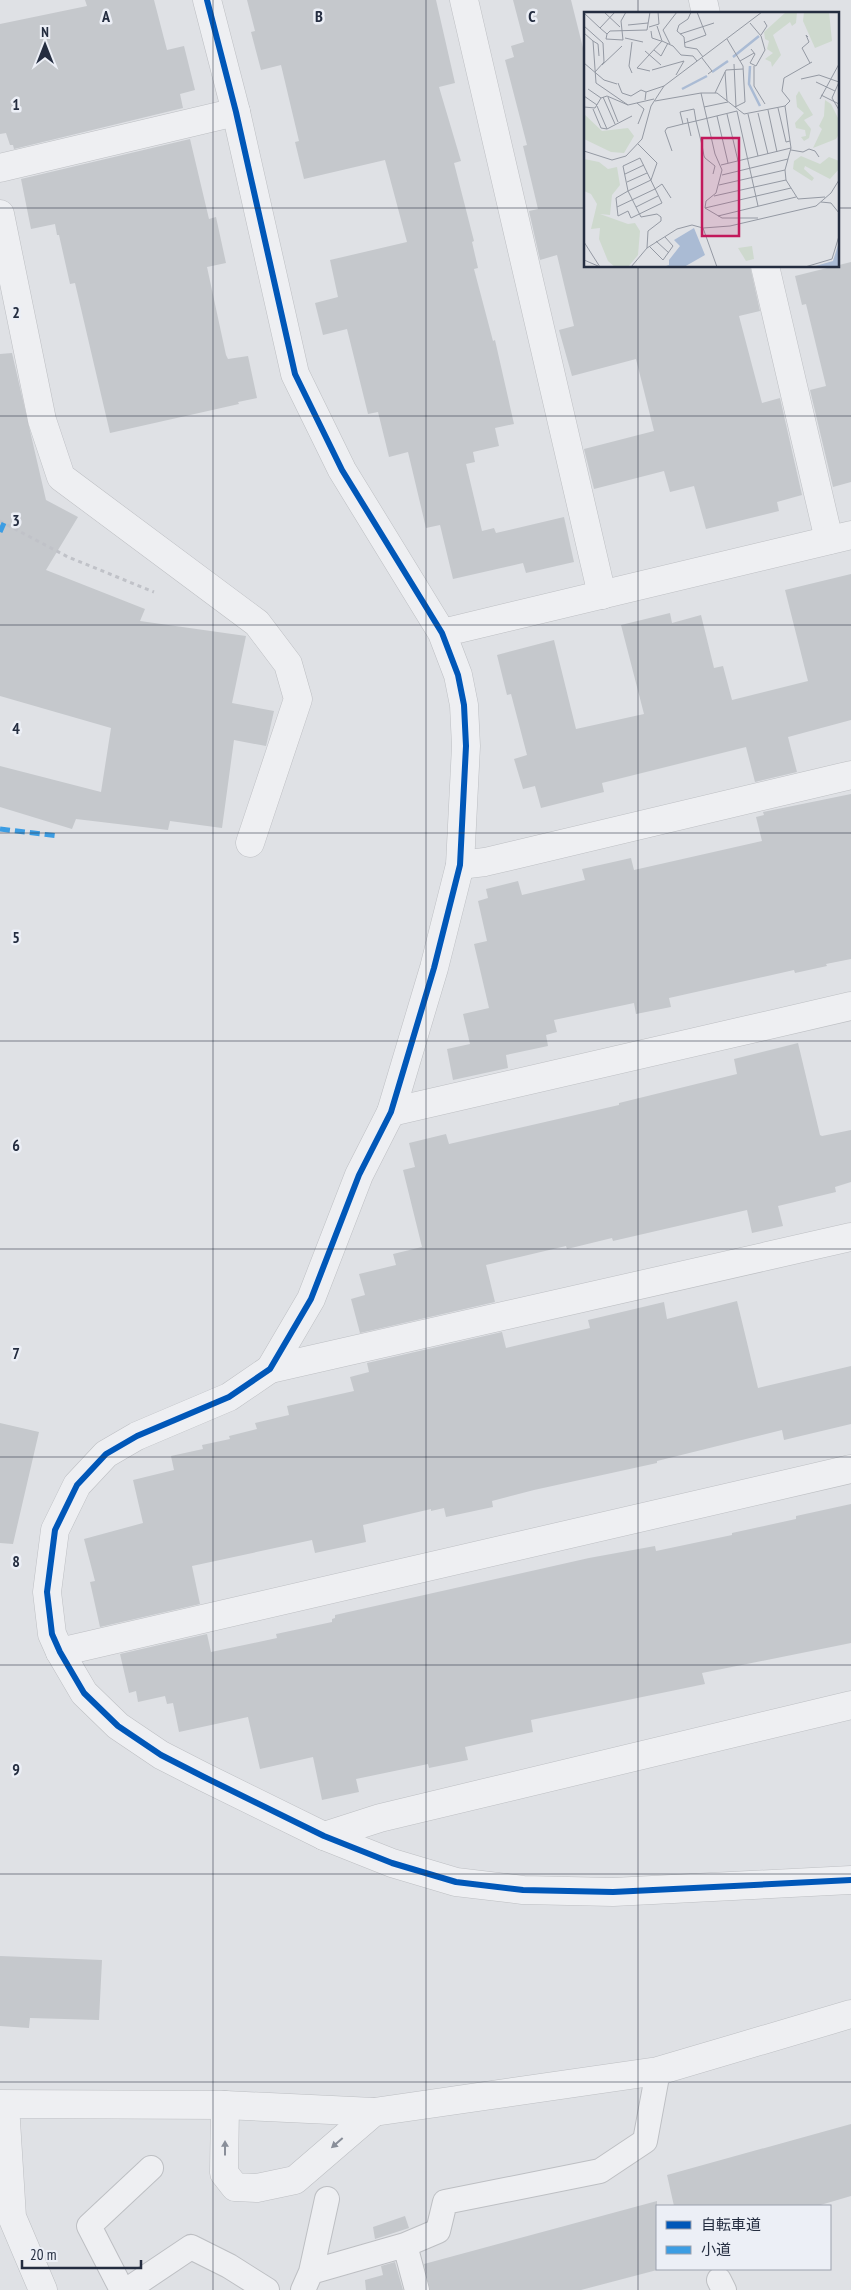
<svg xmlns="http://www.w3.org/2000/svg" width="851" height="2290" font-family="'PT Sans Narrow','Noto Sans JP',sans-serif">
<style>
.building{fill:#c5c8cc}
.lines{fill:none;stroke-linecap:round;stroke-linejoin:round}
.service-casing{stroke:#bdbfc3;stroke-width:26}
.minor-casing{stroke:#bdbfc3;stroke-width:29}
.tertiary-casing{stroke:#bdbfc3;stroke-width:29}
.path{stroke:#c0c2c8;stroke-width:3;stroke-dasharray:4 4;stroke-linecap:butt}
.service{stroke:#eeeff2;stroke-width:24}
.minor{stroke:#eeeff2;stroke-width:28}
.tertiary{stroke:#eeeff2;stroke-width:28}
.quiet{stroke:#3c9de3;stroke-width:5;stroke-dasharray:10 5;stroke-linecap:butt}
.cycleway-casing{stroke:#eceff6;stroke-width:9}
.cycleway{stroke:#0057b8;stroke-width:6}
.oneway{fill:#898e99}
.grid{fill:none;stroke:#242d40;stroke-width:1;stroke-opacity:0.55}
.inset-river{fill:none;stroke:#aabbd4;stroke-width:2.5}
.inset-road{fill:none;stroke:#9499a3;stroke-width:1}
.view{fill:#c2185b;fill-opacity:0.15;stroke:#c2185b;stroke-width:2.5}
.inset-edge{fill:none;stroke:#242d40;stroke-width:2.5}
.grid-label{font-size:16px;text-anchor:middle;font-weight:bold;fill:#242d40;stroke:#eceff6;stroke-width:5;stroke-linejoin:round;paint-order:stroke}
</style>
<rect width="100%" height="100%" fill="#dfe1e5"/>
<path class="building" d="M 85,0 L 154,0 L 167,50 L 184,46 L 195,90 L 180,94 L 183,108 L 14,149 L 13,145 L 10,145 L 6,133 L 0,134 L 0,24 L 87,6 Z
M 247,0 L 436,0 L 455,83 L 439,87 L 461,161 L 454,163 L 474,241 L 472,242 L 478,268 L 474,269 L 493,341 L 495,340 L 514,424 L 495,428 L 499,446 L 473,452 L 475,462 L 466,464 L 482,531 L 494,528 L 496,533 L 564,517 L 574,562 L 526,573 L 523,563 L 453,579 L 440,525 L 426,528 L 408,452 L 389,457 L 378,412 L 368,414 L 347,329 L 323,335 L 315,303 L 338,297 L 330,260 L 407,242 L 385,160 L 304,179 L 295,142 L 299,141 L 281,65 L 261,70 L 251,32 L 255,31 Z
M 513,0 L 571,0 L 585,56 L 585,266 L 750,266 L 760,311 L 739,316 L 762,403 L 780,398 L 802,495 L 777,502 L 779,511 L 706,529 L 694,486 L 670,492 L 664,471 L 594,489 L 584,449 L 654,431 L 636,359 L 572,376 L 559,330 L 574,326 L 557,255 L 540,260 L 529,211 L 538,209 L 523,146 L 527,145 L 505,60 L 514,57 L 511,46 L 524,42 Z
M 190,139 L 209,219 L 216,217 L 226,263 L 207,267 L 226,355 L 228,359 L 248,356 L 257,398 L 238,402 L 239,404 L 110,433 L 75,283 L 70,284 L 59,235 L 57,235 L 55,224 L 31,229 L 21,179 Z
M 851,262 L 851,482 L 833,487 L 810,390 L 826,386 L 806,304 L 802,305 L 795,276 Z
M 12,353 L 46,500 L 78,517 L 46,570 L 145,609 L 140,621 L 246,636 L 232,703 L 274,711 L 266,746 L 234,740 L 222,828 L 170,821 L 168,830 L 76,819 L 72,829 L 0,807 L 0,766 L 101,792 L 111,728 L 0,696 L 0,354 Z
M 851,574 L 851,720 L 788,737 L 797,772 L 755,782 L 746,747 L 602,783 L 604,792 L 541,808 L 535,786 L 523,789 L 514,759 L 527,755 L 511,694 L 507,695 L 497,655 L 554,640 L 576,729 L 644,714 L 621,625 L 670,613 L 672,623 L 701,615 L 714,668 L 723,666 L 732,700 L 808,681 L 785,590 Z
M 851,794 L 851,959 L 826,964 L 827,966 L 795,973 L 794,970 L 669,998 L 671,1007 L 636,1014 L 634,1003 L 554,1020 L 557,1032 L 546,1035 L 548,1046 L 506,1055 L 508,1068 L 453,1080 L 447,1049 L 470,1044 L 463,1014 L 489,1008 L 474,944 L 487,941 L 478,901 L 488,898 L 486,889 L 518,881 L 522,895 L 585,880 L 582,869 L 631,858 L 634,870 L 762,841 L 756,817 L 764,815 L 763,812 Z
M 798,1043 L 820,1135 L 822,1136 L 851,1130 L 851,1182 L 835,1187 L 836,1192 L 778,1206 L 783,1226 L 752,1233 L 747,1210 L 613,1241 L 612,1238 L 567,1249 L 566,1246 L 486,1265 L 495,1302 L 360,1333 L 351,1299 L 365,1295 L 359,1274 L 396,1265 L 393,1254 L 422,1247 L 403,1170 L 415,1167 L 409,1143 L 446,1134 L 449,1144 L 619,1105 L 619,1103 L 737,1074 L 734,1059 Z
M 737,1301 L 758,1388 L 851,1366 L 851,1424 L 784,1440 L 782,1430 L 657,1461 L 657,1463 L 534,1490 L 492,1501 L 493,1507 L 446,1517 L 444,1508 L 431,1511 L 431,1509 L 363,1525 L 366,1542 L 315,1553 L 312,1540 L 192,1566 L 200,1604 L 100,1627 L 90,1582 L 95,1581 L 84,1539 L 143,1523 L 133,1480 L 174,1470 L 171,1456 L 203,1449 L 202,1445 L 230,1439 L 229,1436 L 257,1429 L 255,1423 L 289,1415 L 287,1406 L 354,1391 L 350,1377 L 369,1372 L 367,1363 L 502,1332 L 506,1348 L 590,1328 L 588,1320 L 664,1302 L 667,1319 Z
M 0,1423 L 39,1432 L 13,1544 L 0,1543 Z
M 851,1504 L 851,1643 L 702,1673 L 705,1684 L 531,1720 L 533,1732 L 465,1747 L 468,1760 L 429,1768 L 428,1764 L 356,1779 L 359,1792 L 322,1800 L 313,1757 L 260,1769 L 248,1717 L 179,1732 L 173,1703 L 167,1704 L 165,1696 L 138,1702 L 136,1691 L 129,1693 L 120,1654 L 207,1634 L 211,1652 L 277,1638 L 276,1634 L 332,1622 L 332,1619 L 335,1618 L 335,1615 L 589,1558 L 655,1546 L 656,1551 L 732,1535 L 732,1533 L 796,1519 L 796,1516 Z
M 0,1956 L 102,1960 L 99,2020 L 30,2018 L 29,2028 L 0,2026 Z
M 851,2124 L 851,2196 L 817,2206 L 674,2206 L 667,2175 Z
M 657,2201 L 657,2270 L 581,2290 L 430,2290 L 424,2264 Z
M 405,2216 L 409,2228 L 375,2239 L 373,2227 Z
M 395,2262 L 403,2290 L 366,2290 L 365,2280 L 383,2275 L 381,2266 Z"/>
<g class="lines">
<defs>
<path id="service" d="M 405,2245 L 417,2290
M 311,2272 L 327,2199
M 719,2280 L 724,2290
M 122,2290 L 89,2226 L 151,2168
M 127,2290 L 191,2247 L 229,2266 L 267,2290
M 303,2290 L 311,2272 L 405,2245 L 438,2231 L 445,2202 L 600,2171 L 645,2141 L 658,2071"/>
<path id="minor" d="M 464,0 L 602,595
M 703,0 L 706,14
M 0,168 L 236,112
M 0,214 L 42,420 L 61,477 L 257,623 L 288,664 L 298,699 L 250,843
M 765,266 L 829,540
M 460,865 L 485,862 L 851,775
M 391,1112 L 851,1006
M 270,1369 L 851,1237
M 60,1652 L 851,1469
M 324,1836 L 380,1818 L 851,1705
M 225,2105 L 224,2173 L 235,2187 L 257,2188 L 295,2180 L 374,2112"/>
<path id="tertiary" d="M 207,0 L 236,112 L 295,374 L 342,470 L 442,633 L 458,675 L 464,705 L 466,746 L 460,865 L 434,968 L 391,1112 L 359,1175 L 311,1299 L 270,1369 L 229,1397 L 137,1436 L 106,1454 L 77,1485 L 55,1530 L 47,1592 L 52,1634 L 60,1652 L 84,1693 L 118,1726 L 161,1755 L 204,1777 L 324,1836 L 392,1863 L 456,1882 L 523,1890 L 613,1892 L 851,1880
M 442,633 L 851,535
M 0,2104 L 225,2105 L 374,2112 L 658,2071 L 851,2014
M 5,2105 L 12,2217 L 43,2290"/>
</defs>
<use href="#service" class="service-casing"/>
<use href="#minor" class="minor-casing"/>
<use href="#tertiary" class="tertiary-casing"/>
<path class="path" d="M 0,521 L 68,557 L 154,592"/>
<use href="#service" class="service"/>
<use href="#minor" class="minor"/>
<use href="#tertiary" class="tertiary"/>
<path class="quiet" d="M 0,532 L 4,523
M 0,829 L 58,836"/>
<defs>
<path id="cycleway" d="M 207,0 L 236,112 L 295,374 L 342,470 L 442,633 L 458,675 L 464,705 L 466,746 L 460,865 L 434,968 L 391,1112 L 359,1175 L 311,1299 L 270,1369 L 229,1397 L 137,1436 L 106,1454 L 77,1485 L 55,1530 L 47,1592 L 52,1634 L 60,1652 L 84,1693 L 118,1726 L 161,1755 L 204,1777 L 324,1836 L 392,1863 L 456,1882 L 523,1890 L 613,1892 L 851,1880"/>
</defs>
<use href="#cycleway" class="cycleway-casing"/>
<use href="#cycleway" class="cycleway"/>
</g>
<defs><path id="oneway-solid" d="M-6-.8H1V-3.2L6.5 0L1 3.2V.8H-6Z" transform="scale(1.25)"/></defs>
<g class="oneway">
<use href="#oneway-solid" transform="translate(337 2143) rotate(139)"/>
<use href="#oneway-solid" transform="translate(225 2148) rotate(-90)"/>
</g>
<path class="grid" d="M 213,0 L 213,2290M 426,0 L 426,2290M 638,0 L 638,14M 0,208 L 585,208M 837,208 L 851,208M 638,266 L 638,2290M 0,416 L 851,416M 0,625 L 851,625M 0,833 L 851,833M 0,1041 L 851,1041M 0,1249 L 851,1249M 0,1457 L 851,1457M 0,1665 L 851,1665M 0,1874 L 851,1874M 0,2082 L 851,2082"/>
<g transform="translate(584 12)">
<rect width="255" height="255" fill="#dfe1e5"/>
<path d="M 202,0 L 213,0 L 212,11 L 208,14 L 206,10 L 189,23 L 197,43 L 188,55 L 187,50 L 181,47 L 189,41 L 183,37 L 185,29 L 181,27 L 180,20 ZM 220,0 L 245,0 L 248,29 L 231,36 L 219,9 ZM 215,79 L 229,103 L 220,108 L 227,117 L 225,126 L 220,129 L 217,125 L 222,124 L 221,118 L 212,116 L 211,111 L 220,101 L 213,95 L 212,84 ZM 241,88 L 247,92 L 255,108 L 255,122 L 252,127 L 229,136 L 238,117 L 235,114 L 240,104 ZM 0,102 L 18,119 L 44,116 L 50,124 L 40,141 L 27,140 L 0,127 ZM 217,144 L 236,152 L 245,145 L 255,149 L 255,157 L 246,167 L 221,154 L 220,157 L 230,166 L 228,169 L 209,157 L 210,149 ZM 0,147 L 15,150 L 24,157 L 33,155 L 36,173 L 28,183 L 26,203 L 16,202 L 44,212 L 51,211 L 56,219 L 54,243 L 44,255 L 31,255 L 24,249 L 15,227 L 16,216 L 7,217 L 13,192 L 7,182 L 0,179 Z" fill="#ced9ce"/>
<path d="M 168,234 L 170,247 L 162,249 L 154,236 Z" fill="#ced9ce"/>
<path d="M 110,216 L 121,243 L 100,255 L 79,255 L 85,253 L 85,248 L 96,234 L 90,228 ZM 255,230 L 255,255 L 228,255 L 249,249 Z" fill="#aabbd4"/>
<path class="inset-river" d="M 149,45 L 175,24M 166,54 L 165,72 L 176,94M 128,60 L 144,49M 98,77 L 123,64"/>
<path class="inset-road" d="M 20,0 L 36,15M 107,0 L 104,7 L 95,13 L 93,19 L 100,25 L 101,35 L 113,37 L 119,45M 0,1 L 16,16 L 31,0M 166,11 L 177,24 L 181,38 L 172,54 L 166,51 L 171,42 L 167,37M 44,13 L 64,11M 0,14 L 19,31 L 20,50 L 11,60M 73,14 L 78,29 L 89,34 L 97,43 L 109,44 L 113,49M 65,15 L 75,12 L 74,0M 16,16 L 23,22 L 22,27 L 39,28 L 37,9 L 42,0M 67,19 L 68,26 L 77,29M 0,21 L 9,29 L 12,71 L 44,93 L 70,87M 23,22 L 26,19 L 63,18 L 66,0M 96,22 L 130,11M 177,23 L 183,14 L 180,9M 224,25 L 222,23 L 225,30 L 218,36 L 226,51M 41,26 L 59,30M 143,27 L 159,54 L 161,90 L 151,95M 9,29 L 14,32 L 15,44M 48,30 L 45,54 L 48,61M 100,31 L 122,23 L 113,0M 86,32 L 79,18 L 93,0M 70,38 L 77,44 L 84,31M 61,39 L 77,53M 118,46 L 128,59 L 124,62M 156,49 L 170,41M 0,51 L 20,68 L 33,72M 150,52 L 152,95M 18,53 L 38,34M 170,54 L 170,74 L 181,92M 68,58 L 100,49 L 92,63M 66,59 L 53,56 L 78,29M 141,60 L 143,89M 217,67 L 235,63 L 255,70M 232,70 L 251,79M 255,70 L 248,86 L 255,98M 34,71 L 38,81 L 47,84 L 57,78 L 62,80M 117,81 L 133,81 L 160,102 L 201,94 L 207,136 L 201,158 L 202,168 L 214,187 L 241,185M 131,81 L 142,58 L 159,57M 237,83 L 255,92M 0,84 L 13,93M 19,85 L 31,112M 24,85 L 34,110M 17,86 L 23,84 L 44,93M 236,87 L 255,52M 61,88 L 62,80 L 80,74M 71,89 L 117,81 L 131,142 L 138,158 L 132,181 L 122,189 L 121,196 L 138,206 L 174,206M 53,91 L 60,97 L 54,112M 13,94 L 23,117 L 48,104M 201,94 L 206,89 L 198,79 L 200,66 L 228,50M 0,95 L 11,96 L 17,86 L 4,77M 120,95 L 144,90M 194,96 L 202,130 L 206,129M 9,97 L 17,116 L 23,117M 184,98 L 193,140M 153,99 L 174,194M 174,101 L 184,142M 143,102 L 154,149M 164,102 L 174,144M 133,104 L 144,151M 103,106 L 107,124M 54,132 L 73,151 L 67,168 L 44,179 L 57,205 L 73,202 L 77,205 L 77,209 L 64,219 L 63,236M 207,138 L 219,140 L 225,137 L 231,139 L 235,145M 0,139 L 28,148 L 42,144 L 58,127 L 67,94 L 80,74 L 178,0M 88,139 L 81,119 L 83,116 L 99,112M 56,146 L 78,191 L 47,206 L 44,199 L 34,204 L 32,186 L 44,179 L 39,154 ZM 137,153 L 207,136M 41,162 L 60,153M 129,162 L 131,154 L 121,146 L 120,144 L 118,133 L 112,109 L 110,97 L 96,100 L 99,112 L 112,109 L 153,99M 138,163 L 204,147M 43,170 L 63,161M 135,173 L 201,158M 71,177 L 78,172 L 87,186M 130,184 L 202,168M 237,190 L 247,191 L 255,201M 33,195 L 71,177M 52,195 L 74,184M 121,196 L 207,176M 134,204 L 212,185M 119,216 L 133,255M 72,229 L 85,241M 0,230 L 16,255M 65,234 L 79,248 L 89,234 L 81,225M 0,248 L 14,254M 47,255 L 63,236 L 93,217 L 108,213 L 119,216 L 146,214 L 232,194 L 247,181 L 255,168M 221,255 L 248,247 L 255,224"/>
<path class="view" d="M 118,126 L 155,126 L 155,224 L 118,224 Z"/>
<rect width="255" height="255" class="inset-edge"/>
</g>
<g class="grid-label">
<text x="106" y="22">A</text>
<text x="319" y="22">B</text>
<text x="532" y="22">C</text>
<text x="16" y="110">1</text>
<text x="16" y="318">2</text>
<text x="16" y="526">3</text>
<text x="16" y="734">4</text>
<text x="16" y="943">5</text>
<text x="16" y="1151">6</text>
<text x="16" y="1359">7</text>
<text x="16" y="1567">8</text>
<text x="16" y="1775">9</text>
</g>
<rect x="656" y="2205" width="175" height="65" fill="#eceff6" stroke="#9ca1ad"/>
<rect x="666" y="2221" width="25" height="8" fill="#0057b8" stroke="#9ca1ad"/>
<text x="701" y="2230" font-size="15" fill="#242d40">自転車道</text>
<rect x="666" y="2246" width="25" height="8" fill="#3c9de3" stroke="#9ca1ad"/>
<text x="701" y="2255" font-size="15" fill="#242d40">小道</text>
<g transform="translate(45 45)" stroke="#eceff6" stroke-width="4" paint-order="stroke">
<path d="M0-4L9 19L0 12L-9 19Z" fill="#242d40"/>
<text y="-8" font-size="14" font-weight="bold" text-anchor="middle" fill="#242d40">N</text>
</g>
<path d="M22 2260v8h119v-8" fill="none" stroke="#242d40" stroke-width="2.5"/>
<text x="30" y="2260" font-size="15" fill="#242d40" stroke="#eceff6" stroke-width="4" paint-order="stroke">20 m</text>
</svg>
